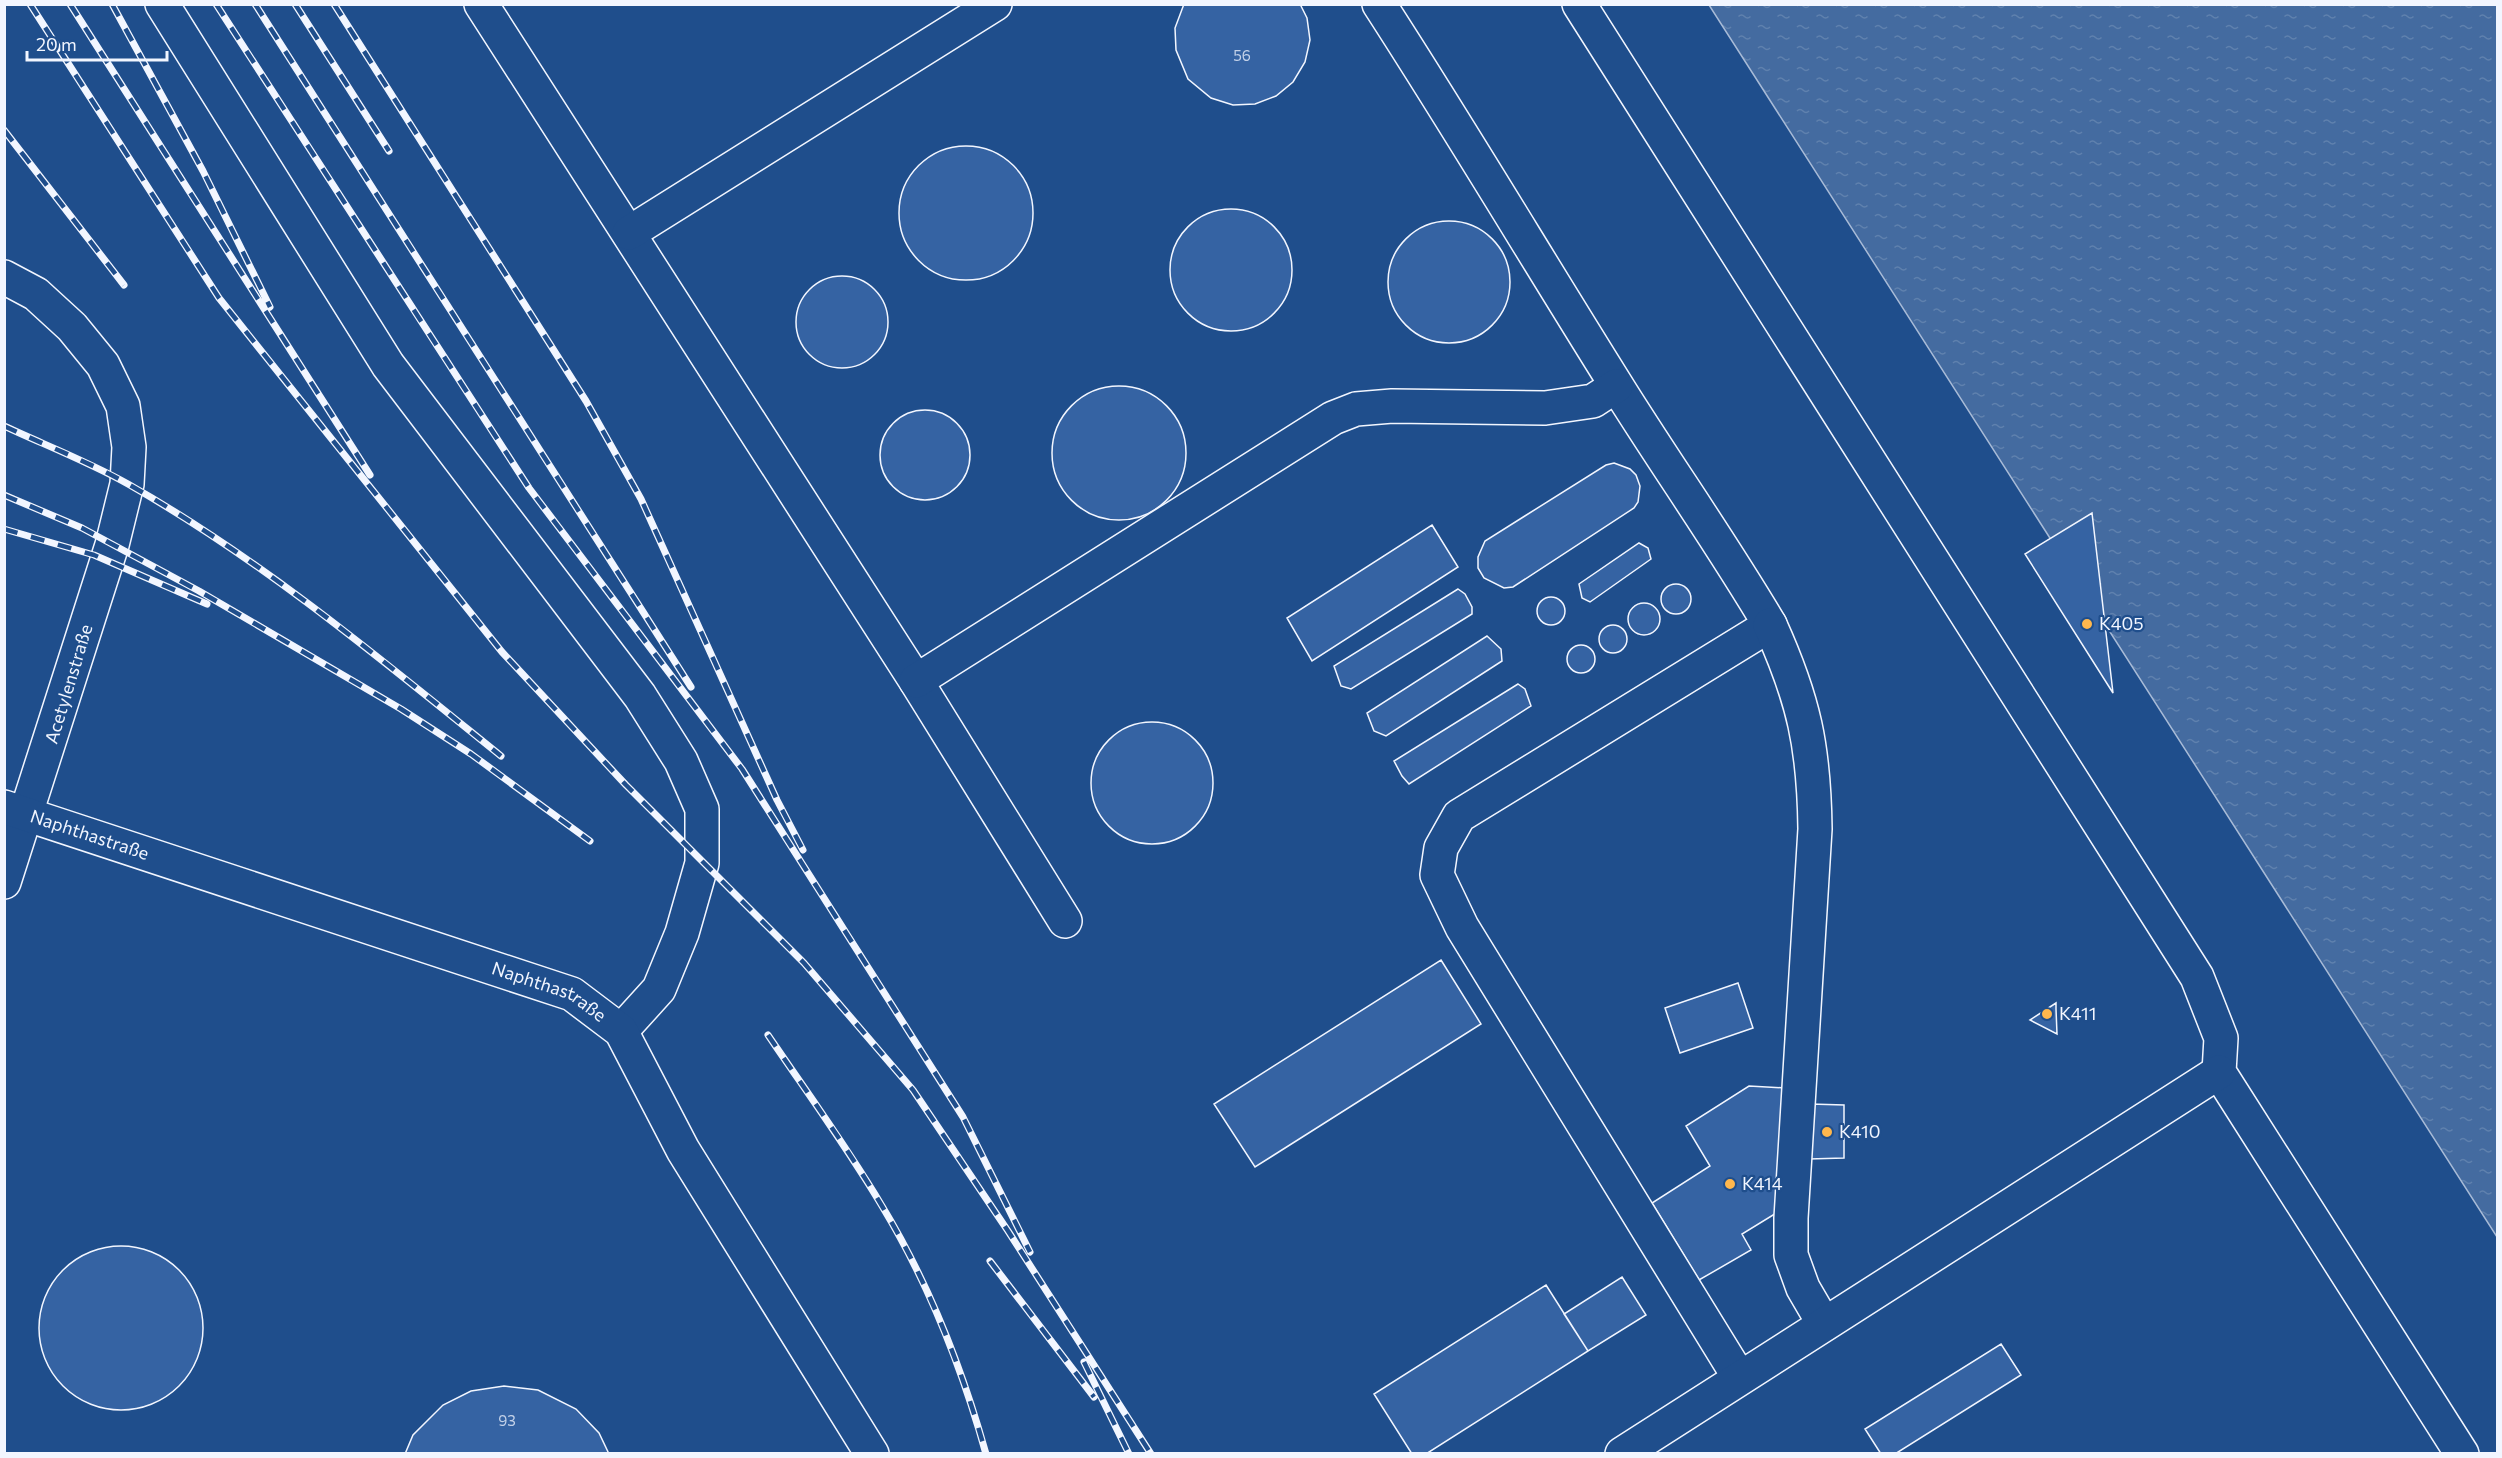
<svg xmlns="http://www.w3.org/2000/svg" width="2502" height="1458" font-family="Commissioner,sans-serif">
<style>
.water{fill:url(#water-ripples);stroke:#a8bbd7;stroke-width:1.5}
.building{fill:#3563a3;stroke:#f2f6ff;stroke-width:1.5}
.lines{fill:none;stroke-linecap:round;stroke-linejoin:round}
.minor-casing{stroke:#f2f6ff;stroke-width:36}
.minor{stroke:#1f4e8c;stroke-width:33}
.rail-casing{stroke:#f2f6ff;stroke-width:7}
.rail{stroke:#1f4e8c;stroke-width:4.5;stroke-dasharray:14;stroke-linecap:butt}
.poi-dot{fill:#ffb74d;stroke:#1f4e8c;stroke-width:2}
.labels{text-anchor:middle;stroke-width:4.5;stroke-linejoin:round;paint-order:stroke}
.number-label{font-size:15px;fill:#c3d1e8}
.poi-label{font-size:18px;fill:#f2f6ff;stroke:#1f4e8c;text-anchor:start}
.street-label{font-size:18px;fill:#f2f6ff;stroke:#1f4e8c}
</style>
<defs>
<pattern id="water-ripples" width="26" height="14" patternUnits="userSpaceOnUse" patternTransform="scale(1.5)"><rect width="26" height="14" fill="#446ba0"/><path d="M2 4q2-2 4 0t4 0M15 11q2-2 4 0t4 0" fill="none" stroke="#5f81ae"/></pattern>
</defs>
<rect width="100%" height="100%" fill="#1f4e8c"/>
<path class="water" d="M 1709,5 L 2497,5 L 2497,1237 Z"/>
<path class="building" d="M 1184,4 L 1300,4 L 1307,18 L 1310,40 L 1305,62 L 1293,82 L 1276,96 L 1255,104 L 1233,105 L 1211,98 L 1188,79 L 1176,50 L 1175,28 Z
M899 213a67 67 0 1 1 134 0a67 67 0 1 1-134 0Z
M1170 270a61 61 0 1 1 122 0a61 61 0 1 1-122 0Z
M1388 282a61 61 0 1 1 122 0a61 61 0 1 1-122 0Z
M796 322a46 46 0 1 1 92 0a46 46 0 1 1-92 0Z
M1052 453a67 67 0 1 1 134 0a67 67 0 1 1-134 0Z
M880 455a45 45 0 1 1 90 0a45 45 0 1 1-90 0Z
M 1614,463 L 1630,469 L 1636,475 L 1640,486 L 1638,502 L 1634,508 L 1513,587 L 1504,588 L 1484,578 L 1478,568 L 1478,557 L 1485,541 L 1606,465 Z
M 2092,513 L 2113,693 L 2025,554 Z
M 1432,525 L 1458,567 L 1312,661 L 1287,618 Z
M 1639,543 L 1648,548 L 1651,559 L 1590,602 L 1582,598 L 1579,584 Z
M1661 599a15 15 0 1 1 30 0a15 15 0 1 1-30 0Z
M 1458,589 L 1465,594 L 1472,607 L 1472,614 L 1351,689 L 1341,686 L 1334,666 Z
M1537 611a14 14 0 1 1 28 0a14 14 0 1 1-28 0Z
M1628 619a16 16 0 1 1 32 0a16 16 0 1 1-32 0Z
M1599 639a14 14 0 1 1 28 0a14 14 0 1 1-28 0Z
M 1487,636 L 1501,649 L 1502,661 L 1386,736 L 1374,731 L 1367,713 Z
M1567 659a14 14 0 1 1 28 0a14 14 0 1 1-28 0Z
M 1518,684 L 1525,689 L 1531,706 L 1409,784 L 1402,776 L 1394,761 Z
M1091 783a61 61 0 1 1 122 0a61 61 0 1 1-122 0Z
M 1441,960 L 1481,1024 L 1255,1167 L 1214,1104 Z
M 1738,983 L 1753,1028 L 1680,1053 L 1665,1008 Z
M 2056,1003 L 2056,1009 L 2057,1034 L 2030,1020 Z
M 1749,1086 L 1785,1088 L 1778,1212 L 1742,1234 L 1751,1250 L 1699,1280 L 1652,1203 L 1710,1166 L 1686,1126 Z
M 1810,1104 L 1844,1105 L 1844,1158 L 1809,1159 Z
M39 1328a82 82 0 1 1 164 0a82 82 0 1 1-164 0Z
M 1622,1277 L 1646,1315 L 1588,1351 L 1564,1314 Z
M 1546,1285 L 1588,1351 L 1426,1454 L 1412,1454 L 1374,1394 Z
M 2001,1344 L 2021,1375 L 1895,1454 L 1881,1454 L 1865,1429 Z
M 504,1386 L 538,1390 L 576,1409 L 599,1433 L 609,1454 L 405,1454 L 413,1435 L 443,1405 L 471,1391 Z"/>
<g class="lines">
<defs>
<g id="minor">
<path d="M 162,4 L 388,365 L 640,696 L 681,761 L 702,809 L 702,863 L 682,933 L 659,989 L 621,1031"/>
<path d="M 481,4 L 916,681 L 1065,921"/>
<path d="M 1379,4 C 1460,129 1536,257 1615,383 C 1666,465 1721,542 1770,625 L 1459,816 L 1441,848 L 1437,875 L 1462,927 L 1739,1377"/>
<path d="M 1579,4 L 2197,977 L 2221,1038 L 2219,1072 L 2462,1454"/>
<path d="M 629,233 L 995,4"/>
<path d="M 4,277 L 36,294 L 72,327 L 103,365 L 123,406 L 129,447 L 127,484 L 112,545 L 4,882"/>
<path d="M 1770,625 C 1804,700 1814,747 1815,829 L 1791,1218 L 1791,1255 L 1803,1288 L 1824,1324"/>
<path d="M 916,681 L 1333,418 L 1356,409 L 1392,406 L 1545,408 L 1593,401 L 1616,386"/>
<path id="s1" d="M 4,807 L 572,994 L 621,1031 L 683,1150 L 872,1454"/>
<path d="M 1622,1454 L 2219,1072"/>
</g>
</defs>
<use href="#minor" class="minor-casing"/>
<use href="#minor" class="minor"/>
<defs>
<path id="rail" d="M 30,4 L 219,298 L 502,652 L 626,785 L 804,963 L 913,1090 L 1008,1231 L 1151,1454
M 70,4 L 370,475
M 112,4 L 203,171 L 270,307
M 216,4 L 529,488 L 742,769 L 963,1117 L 1030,1252
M 255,4 L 691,687
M 295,4 L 389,151
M 334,4 L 586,401 L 641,499 L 777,800 L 803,850
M 4,130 L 124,285
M 4,426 C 45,445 89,462 128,484 C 262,560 382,660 501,756
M 4,495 L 82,528 L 199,591 L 401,709 L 471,754 L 590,841
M 4,529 L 94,555 L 207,604
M 768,1035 C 806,1091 847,1147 882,1206 C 928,1282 962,1368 986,1454
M 990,1261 L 1094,1397
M 1084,1362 L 1129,1454"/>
</defs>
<use href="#rail" class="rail-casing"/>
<use href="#rail" class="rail"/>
</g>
<g class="poi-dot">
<circle cx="2087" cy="624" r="6"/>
<circle cx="2047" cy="1014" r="6"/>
<circle cx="1827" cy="1132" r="6"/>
<circle cx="1730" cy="1184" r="6"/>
</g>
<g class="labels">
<g class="number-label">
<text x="1242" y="61">56</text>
<text x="507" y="1426">93</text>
</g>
<g class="poi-label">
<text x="2099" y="630">K405</text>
<text x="2059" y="1020">K411</text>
<text x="1839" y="1138">K410</text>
<text x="1742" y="1190">K414</text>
</g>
<g class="street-label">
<text transform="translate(69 684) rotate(-73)" y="6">Acetylenstraße</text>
<text dy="6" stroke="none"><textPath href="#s1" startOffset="90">Naphthastraße</textPath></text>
<text dy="6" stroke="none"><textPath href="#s1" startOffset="576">Naphthastraße</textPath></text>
</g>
</g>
<rect width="2502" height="1458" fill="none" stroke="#f2f6ff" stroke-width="12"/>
<path d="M27 51v9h140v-9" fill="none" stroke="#f2f6ff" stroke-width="3"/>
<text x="36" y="51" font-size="18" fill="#f2f6ff" stroke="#1f4e8c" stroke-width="4.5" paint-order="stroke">20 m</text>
</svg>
